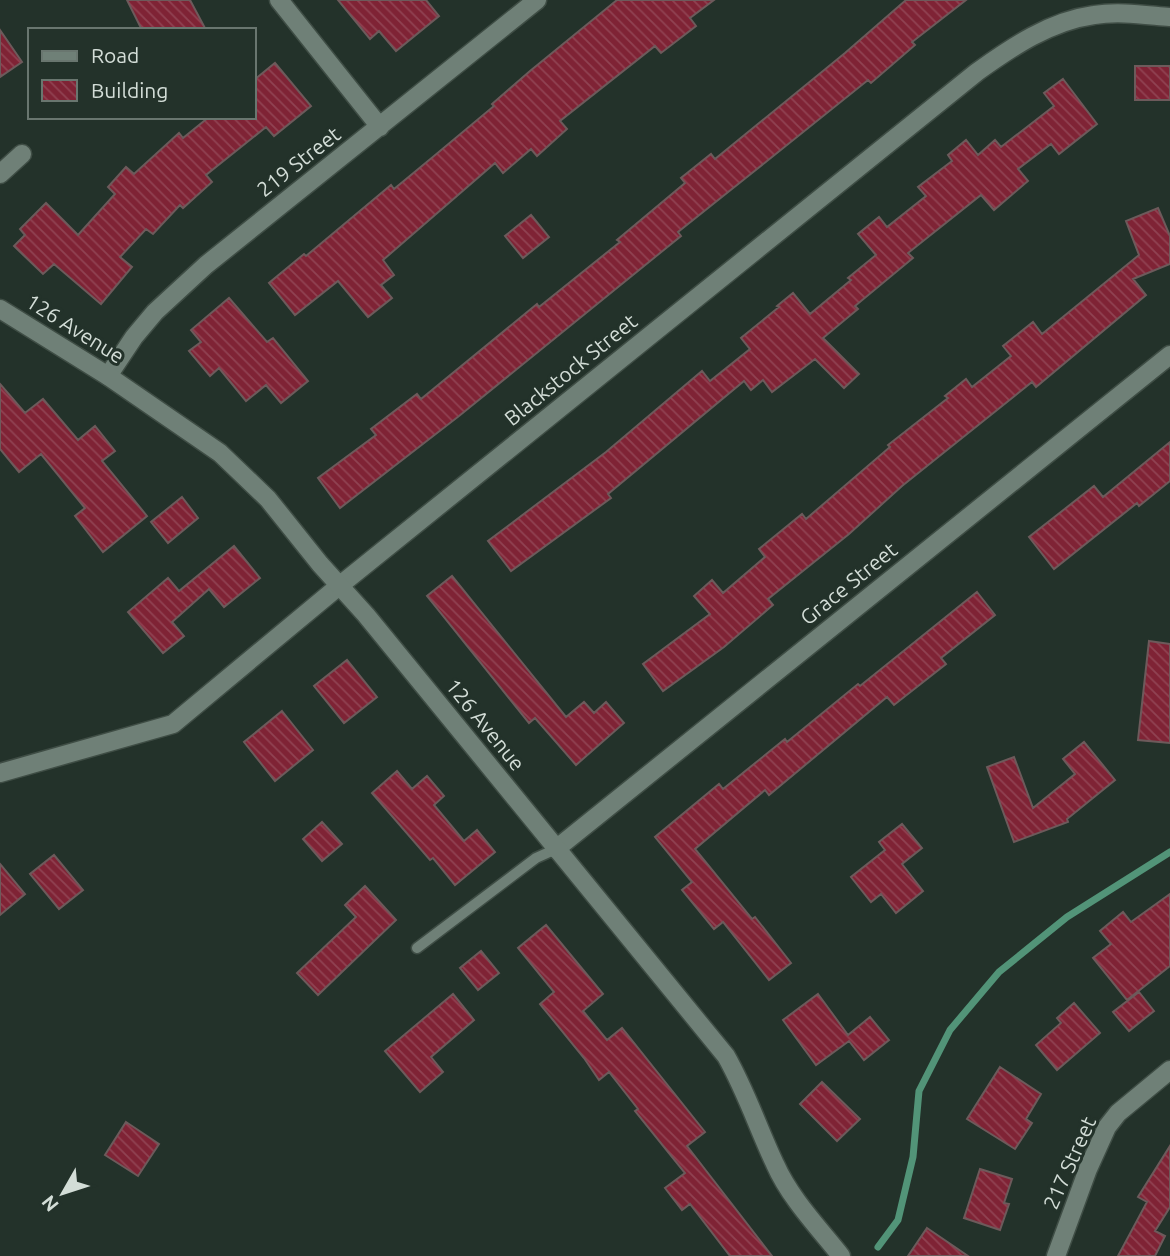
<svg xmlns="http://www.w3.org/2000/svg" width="1170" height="1256" font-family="Ubuntu,sans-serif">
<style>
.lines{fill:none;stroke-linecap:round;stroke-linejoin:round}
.stream{stroke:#529478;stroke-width:7}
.building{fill:url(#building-back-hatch);stroke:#6d5a5b;stroke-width:2}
.lane-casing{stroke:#3f4d45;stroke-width:13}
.street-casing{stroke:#3f4d45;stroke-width:21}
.secondary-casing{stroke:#3f4d45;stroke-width:21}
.lane{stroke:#6f8077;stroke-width:10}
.street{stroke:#6f8077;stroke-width:18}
.secondary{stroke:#6f8077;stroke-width:18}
.labels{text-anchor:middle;stroke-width:6;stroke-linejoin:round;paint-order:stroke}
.street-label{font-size:21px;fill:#d3ddd7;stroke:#23322a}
</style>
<defs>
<pattern id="building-back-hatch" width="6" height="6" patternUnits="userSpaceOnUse" patternTransform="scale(1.75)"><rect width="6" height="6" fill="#7f2335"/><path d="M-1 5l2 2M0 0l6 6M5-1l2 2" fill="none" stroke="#904252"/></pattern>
</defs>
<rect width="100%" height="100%" fill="#23322a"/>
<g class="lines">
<path class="stream" d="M 878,1247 L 898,1220 L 913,1157 L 919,1091 L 950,1030 L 999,972 L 1067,917 L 1170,852"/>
</g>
<path class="building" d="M 127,0 L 190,0 L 206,30 L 142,30 Z
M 338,0 L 426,0 L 439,16 L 396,51 L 379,31 L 370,39 Z
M 617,0 L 714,0 L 690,18 L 696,26 L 661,53 L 655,46 L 560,121 L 567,129 L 537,156 L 531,149 L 503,173 L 495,163 L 383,260 L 394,275 L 381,285 L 392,298 L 368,317 L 338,281 L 295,315 L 269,283 L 304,254 L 306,256 L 391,185 L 394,189 L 434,156 L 494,106 L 492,104 L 530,71 Z
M 906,0 L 966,0 L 912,42 L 915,45 L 871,83 L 868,80 L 752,173 L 678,232 L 681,236 L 459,416 L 340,508 L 318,478 L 376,435 L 371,429 L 417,394 L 421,399 L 537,304 L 539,307 L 620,242 L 617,240 L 685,183 L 681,178 L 711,154 L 715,159 L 845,53 Z
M 0,30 L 22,62 L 0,77 Z
M 275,63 L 311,106 L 274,136 L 266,127 L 206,175 L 212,182 L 183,208 L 180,205 L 153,234 L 146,229 L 120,257 L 132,267 L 101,304 L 54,264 L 43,274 L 14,246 L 25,235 L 20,229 L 46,203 L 78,235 L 115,194 L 108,187 L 126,167 L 134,174 L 179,133 L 183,138 L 209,117 L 254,117 L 254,80 Z
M 1135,66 L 1170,66 L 1170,100 L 1135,100 Z
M 1063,79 L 1097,124 L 1059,154 L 1051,144 L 1018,169 L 1028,181 L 994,210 L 981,195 L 908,253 L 913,258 L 855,306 L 858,309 L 823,338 L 859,374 L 844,388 L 815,359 L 772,392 L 763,380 L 751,390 L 744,381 L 608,494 L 611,498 L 511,571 L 488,541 L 606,452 L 702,371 L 710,381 L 750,349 L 741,338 L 779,307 L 777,306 L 793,293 L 810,314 L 851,280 L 848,278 L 876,255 L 858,234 L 879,217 L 887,227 L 926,196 L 918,187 L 952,161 L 948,155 L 966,140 L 978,155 L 995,140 L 1001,147 L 1054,106 L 1044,93 Z
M 1158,208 L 1170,236 L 1170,264 L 1133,279 L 1146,295 L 1036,387 L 1032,382 L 902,486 L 849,534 L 768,599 L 773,605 L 724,647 L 663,691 L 643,664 L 710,614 L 694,596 L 712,580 L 723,593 L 765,557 L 759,549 L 802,514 L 806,519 L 890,447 L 888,445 L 948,398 L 945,396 L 966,379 L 972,387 L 1011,356 L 1003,346 L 1033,322 L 1042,334 L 1139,255 L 1126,221 Z
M 531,215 L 549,237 L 523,258 L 505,236 Z
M 229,298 L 267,342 L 273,338 L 308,381 L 281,403 L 266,385 L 246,401 L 219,368 L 210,376 L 189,351 L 201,342 L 191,330 Z
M 0,384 L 25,413 L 43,399 L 78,440 L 95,426 L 115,451 L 102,461 L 147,516 L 103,552 L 75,516 L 85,508 L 41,454 L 19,472 L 0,449 Z
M 1170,442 L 1170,481 L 1139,506 L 1137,503 L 1054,569 L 1029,537 L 1094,486 L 1103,497 Z
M 182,497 L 198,518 L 168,543 L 151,522 Z
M 234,546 L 260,578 L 224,607 L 209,589 L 172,622 L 184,636 L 163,653 L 128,612 L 168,578 L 179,591 Z
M 452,576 L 566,717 L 584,702 L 594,713 L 606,702 L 624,723 L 576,765 L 535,718 L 529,723 L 427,596 Z
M 977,592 L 995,615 L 941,658 L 946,664 L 894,705 L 887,697 L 769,795 L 765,790 L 695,849 L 752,919 L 755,917 L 791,963 L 769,980 L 723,922 L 714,929 L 682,890 L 692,882 L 655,837 L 719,784 L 723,789 L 785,739 L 787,742 L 858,684 L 860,686 Z
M 1149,641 L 1170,644 L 1170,743 L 1138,740 Z
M 347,660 L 377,697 L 344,723 L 314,686 Z
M 282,711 L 313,750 L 275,781 L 244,742 Z
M 1084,742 L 1115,780 L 1067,819 L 1068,822 L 1014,842 L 987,767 L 1014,757 L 1033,808 L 1075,774 L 1063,759 Z
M 397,771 L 412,789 L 427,776 L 444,796 L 434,805 L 464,841 L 477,830 L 495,852 L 455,885 L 433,858 L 430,860 L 372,793 Z
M 322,822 L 342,844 L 322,861 L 303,839 Z
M 902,824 L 922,848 L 902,864 L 923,891 L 896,913 L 881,894 L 871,902 L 851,877 L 885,850 L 879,842 Z
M 54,855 L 83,890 L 59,909 L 30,874 Z
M 0,864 L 25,894 L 0,915 Z
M 365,886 L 396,920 L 318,995 L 297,973 L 356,917 L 345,905 Z
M 1170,894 L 1170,966 L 1127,1000 L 1093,958 L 1111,944 L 1100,931 L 1123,912 L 1131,922 Z
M 546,925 L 603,994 L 583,1011 L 607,1040 L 622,1028 L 705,1132 L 687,1146 L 772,1256 L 730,1256 L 690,1204 L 682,1210 L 665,1188 L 685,1173 L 635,1111 L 638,1109 L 609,1072 L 599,1080 L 584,1058 L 540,1004 L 554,992 L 518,948 Z
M 481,951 L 499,973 L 478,990 L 460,968 Z
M 1139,992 L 1154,1011 L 1129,1031 L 1113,1012 Z
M 453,994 L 474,1020 L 431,1057 L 443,1072 L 420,1092 L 385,1051 Z
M 818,994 L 848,1035 L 870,1017 L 889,1040 L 864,1060 L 849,1041 L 816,1065 L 783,1020 Z
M 1074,1003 L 1100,1033 L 1057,1070 L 1036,1045 L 1061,1023 L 1057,1018 Z
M 1000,1067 L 1041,1094 L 1026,1119 L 1032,1123 L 1015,1149 L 967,1119 Z
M 822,1082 L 860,1119 L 837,1141 L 800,1104 Z
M 126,1122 L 159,1144 L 138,1176 L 105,1155 Z
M 1170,1146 L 1170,1207 L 1155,1231 L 1165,1236 L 1155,1256 L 1118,1256 L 1147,1202 L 1138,1197 Z
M 980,1169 L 1012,1179 L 1004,1203 L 1009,1204 L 1000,1230 L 964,1218 Z
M 927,1228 L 968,1256 L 908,1256 Z"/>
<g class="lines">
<defs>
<path id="lane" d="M 417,948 L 536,858 L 556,849"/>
<path id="street" d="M 279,0 L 380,127
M 0,174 L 22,154
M 108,376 L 134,337 L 155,312 L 206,265 L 537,0
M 0,773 L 173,724 L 339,586 L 977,72 C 1012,47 1050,21 1094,15 C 1119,11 1145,15 1170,17
M 556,849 L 1170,355
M 1056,1256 L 1088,1169 L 1107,1127 L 1118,1113 L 1170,1070"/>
<path id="secondary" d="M 0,309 L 108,376 L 220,453 L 268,499 L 320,564 L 366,615 L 726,1056 C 746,1091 758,1128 775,1164 C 790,1198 818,1227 841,1256"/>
</defs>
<use href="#lane" class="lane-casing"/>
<use href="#street" class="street-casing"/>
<use href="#secondary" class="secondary-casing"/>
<use href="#lane" class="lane"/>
<use href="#street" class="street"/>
<use href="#secondary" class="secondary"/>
</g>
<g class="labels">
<g class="street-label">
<text transform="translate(299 162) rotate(-38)" y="7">219 Street</text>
<text transform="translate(75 329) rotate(32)" y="7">126 Avenue</text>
<text transform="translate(571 370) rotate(-39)" y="7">Blackstock Street</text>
<text transform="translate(849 584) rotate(-39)" y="7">Grace Street</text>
<text transform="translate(485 725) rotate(51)" y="7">126 Avenue</text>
<text transform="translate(1070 1163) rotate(-66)" y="7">217 Street</text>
</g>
</g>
<rect x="28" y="28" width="228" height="91" fill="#23322a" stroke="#69766f" stroke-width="2"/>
<rect x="42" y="51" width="35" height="10" fill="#6f8077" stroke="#69766f" stroke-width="2"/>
<text x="91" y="63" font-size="21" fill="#d3ddd7">Road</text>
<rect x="42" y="80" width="35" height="21" fill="url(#building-back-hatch)" stroke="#69766f" stroke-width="2"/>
<text x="91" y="98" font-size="21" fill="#d3ddd7">Building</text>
<g transform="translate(63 1193) rotate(231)" stroke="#23322a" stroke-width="5" paint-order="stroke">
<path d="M0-5L12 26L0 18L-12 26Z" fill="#d3ddd7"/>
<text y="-10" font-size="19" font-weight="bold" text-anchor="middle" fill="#d3ddd7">N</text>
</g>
</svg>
